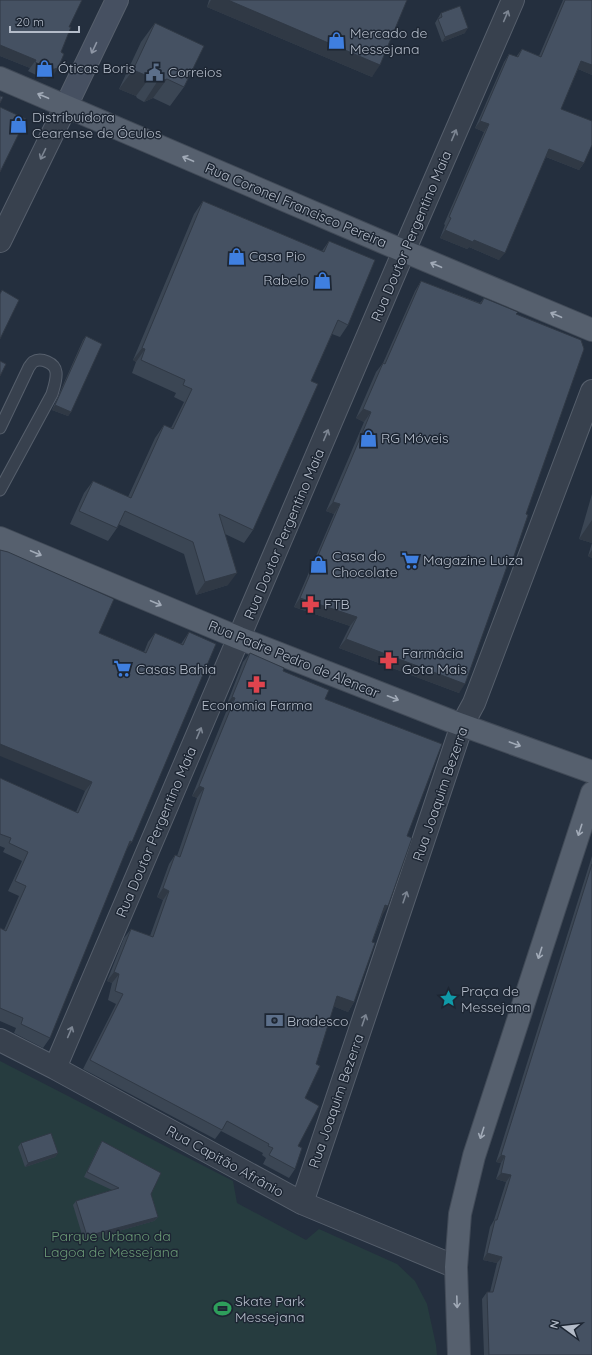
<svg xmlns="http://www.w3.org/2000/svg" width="592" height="1355" font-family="Quicksand,sans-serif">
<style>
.green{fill:#263c3f}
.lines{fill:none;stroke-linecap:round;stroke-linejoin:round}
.lane-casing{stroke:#565f6c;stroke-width:13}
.street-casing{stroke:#565f6c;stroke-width:24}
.secondary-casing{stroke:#565f6c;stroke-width:24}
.primary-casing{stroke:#414a57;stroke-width:24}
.lane{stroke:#38414e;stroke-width:11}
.street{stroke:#38414e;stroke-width:22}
.secondary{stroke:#465061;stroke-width:22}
.primary{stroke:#56606e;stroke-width:22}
.wall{fill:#3b4654}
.shaded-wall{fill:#303945}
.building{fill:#455162;stroke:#303945}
.oneway{stroke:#7c8592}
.oneway2{stroke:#8e96a5}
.oneway3{stroke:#a1aab7}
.labels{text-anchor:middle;stroke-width:3;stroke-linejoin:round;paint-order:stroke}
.poi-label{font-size:14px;fill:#b4bcc9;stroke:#1d2633;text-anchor:start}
.street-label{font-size:14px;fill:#b4bcc9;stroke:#1d2633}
.park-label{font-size:14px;fill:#6b9a76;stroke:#1d2633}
</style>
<rect width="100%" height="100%" fill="#242f3e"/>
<path class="green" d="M 0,1061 L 233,1181 L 237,1203 L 306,1240 L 319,1229 L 397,1264 L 415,1281 L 427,1304 L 436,1345 L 437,1355 L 0,1355 Z"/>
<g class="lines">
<defs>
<path id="lane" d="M 0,428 L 29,367 C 30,366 31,364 33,362 C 41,357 55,363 56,372 C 57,379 54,387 52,394 L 0,490"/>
<path id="street" d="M 0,241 L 66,106
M 0,1040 L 55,1068 L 302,1203 L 456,1267
M 55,1068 L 404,251 L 513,0
M 302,1203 L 462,725 L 474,703 L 592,391"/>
<path id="secondary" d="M 66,106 L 117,0"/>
<path id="primary" d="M 0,78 L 380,241 L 592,330
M 0,538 L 239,638 L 451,721 L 592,772
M 459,1355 L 456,1267 L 460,1214 L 474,1156 L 592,793"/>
</defs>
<use href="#lane" class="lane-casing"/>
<use href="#street" class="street-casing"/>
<use href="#secondary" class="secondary-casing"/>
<use href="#primary" class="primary-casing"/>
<use href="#lane" class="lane"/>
<use href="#street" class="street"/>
<use href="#secondary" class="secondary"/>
<use href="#primary" class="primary"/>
</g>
<path class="wall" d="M 0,0 L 69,27 L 61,52 L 52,77 L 44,79 L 28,71 L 30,68 L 0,56 Z
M 209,0 L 407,0 L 372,77 L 207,7 Z
M 563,0 L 592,0 L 592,75 L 578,69 L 561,109 L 584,163 L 579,170 L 546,157 L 499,260 L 469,247 L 467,249 L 440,238 L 445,225 L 444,224 L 484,132 L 475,128 L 504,62 L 509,54 L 516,57 L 522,49 L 539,56 Z
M 441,13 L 465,33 L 442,42 L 435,23 Z
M 155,23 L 184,87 L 170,106 L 153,98 L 144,102 L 137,98 L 136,96 L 119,89 L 141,42 Z
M 203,201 L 322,251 L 329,241 L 348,325 L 340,337 L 332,334 L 311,381 L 253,530 L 244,543 L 225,534 L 228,585 L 196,595 L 184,554 L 118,524 L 117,528 L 108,541 L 70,524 L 84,493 L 93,481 L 128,497 L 155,438 L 164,425 L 171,428 L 184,402 L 174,397 L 176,393 L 132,373 L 136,362 L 133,360 L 194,214 Z
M 421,281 L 480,303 L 484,298 L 516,314 L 526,514 L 513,559 L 506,569 L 459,693 L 339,648 L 350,626 L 294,607 L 334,514 L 326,511 L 364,422 L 356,418 L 376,372 L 383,363 L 415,291 Z
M 86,336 L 71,412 L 68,416 L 52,410 L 83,340 Z
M 592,494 L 592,558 L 588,556 L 592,543 L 579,539 Z
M 189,632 L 132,842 L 126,849 L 50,1038 L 43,1048 L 14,1033 L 16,1028 L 0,1021 L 0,928 L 4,930 L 19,896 L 8,891 L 22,861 L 3,852 L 5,848 L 0,846 L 0,778 L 76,812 L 85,791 L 99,633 L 144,652 L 148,642 L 155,633 L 181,644 Z
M 250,653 L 283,671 L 325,699 L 407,836 L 382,916 L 372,942 L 354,1002 L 348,1012 L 333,1006 L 305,1098 L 295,1169 L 289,1178 L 263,1164 L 266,1158 L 262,1155 L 263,1153 L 221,1131 L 215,1139 L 83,1069 L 116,1004 L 108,1000 L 112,983 L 107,981 L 124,938 L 131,929 L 150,936 L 163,900 L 157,897 L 169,864 L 175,855 L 177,856 L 197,798 L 192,796 L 228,707 L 226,706 L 243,662 Z
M 592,856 L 592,1355 L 484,1355 L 482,1299 L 487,1292 L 490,1292 L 497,1263 L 483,1260 L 490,1227 L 494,1220 L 506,1182 L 496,1179 L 501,1163 L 496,1162 Z
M 102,1141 L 151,1194 L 158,1217 L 154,1221 L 84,1241 L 73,1205 L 76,1201 L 112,1190 L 84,1177 L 99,1146 Z
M 21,1143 L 58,1153 L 55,1157 L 25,1167 L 18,1147 Z"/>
<path class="shaded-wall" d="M 211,0 L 228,0 L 380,65 L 372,77 L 207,7 Z
M 468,28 L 465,33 L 442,42 L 445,37 Z
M 0,45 L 36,60 L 30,68 L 0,56 Z
M 581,61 L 592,65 L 592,75 L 576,68 Z
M 58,68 L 52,77 L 44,79 L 51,70 Z
M 133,70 L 150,77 L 136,96 L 119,89 Z
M 167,79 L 153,98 L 144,102 L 157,82 Z
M 480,121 L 489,124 L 484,132 L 475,128 Z
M 549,149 L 584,163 L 579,170 L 544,156 Z
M 445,230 L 474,240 L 505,253 L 499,260 L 469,247 L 467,249 L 440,238 Z
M 142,348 L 145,349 L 136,362 L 133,360 Z
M 55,405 L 71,412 L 68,416 L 52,410 Z
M 363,409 L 371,412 L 364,422 L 356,418 Z
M 333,502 L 340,504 L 334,514 L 326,511 Z
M 592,520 L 592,543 L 579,539 Z
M 592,550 L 592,558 L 588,556 Z
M 510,558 L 513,559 L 506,569 L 503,567 Z
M 237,573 L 228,585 L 196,595 L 205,582 Z
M 300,598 L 357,617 L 350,626 L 294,607 Z
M 346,639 L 465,684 L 459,693 L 339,648 Z
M 232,697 L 235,698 L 228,707 L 226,706 Z
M 0,744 L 92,782 L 85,791 L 0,756 Z
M 199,786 L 204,788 L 197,798 L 192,796 Z
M 130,841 L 132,842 L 125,851 Z
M 163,888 L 169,891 L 163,900 L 157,897 Z
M 385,905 L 388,906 L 382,916 L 379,915 Z
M 114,972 L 119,974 L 112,983 L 107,981 Z
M 337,996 L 354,1002 L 348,1012 L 330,1005 Z
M 58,1153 L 55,1157 L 25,1167 L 28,1163 Z
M 501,1155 L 505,1156 L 501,1163 L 496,1162 Z
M 501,1173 L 511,1175 L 506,1182 L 496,1179 Z
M 158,1217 L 154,1221 L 84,1241 L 87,1236 Z
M 487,1253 L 502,1257 L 497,1263 L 483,1260 Z"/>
<path class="building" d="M 0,0 L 82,0 L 69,27 L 71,27 L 61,52 L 64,54 L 58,68 L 51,70 L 35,62 L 36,60 L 0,45 Z
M 228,0 L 407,0 L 380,65 Z
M 565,0 L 592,0 L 592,65 L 581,61 L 561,109 L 592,121 L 592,145 L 584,163 L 549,149 L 505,253 L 474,240 L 473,242 L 445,230 L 451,218 L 449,217 L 489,124 L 480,121 L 509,54 L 518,57 L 522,49 L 541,57 Z
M 460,6 L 468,28 L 445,37 L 438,19 L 442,17 L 441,13 Z
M 155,23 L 204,46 L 184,87 L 167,79 L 157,82 L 151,79 L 150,77 L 133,70 Z
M 0,96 L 3,97 L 0,103 Z
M 0,107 L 26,119 L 0,172 Z
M 203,201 L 324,252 L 329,241 L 375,260 L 348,325 L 338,320 L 311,381 L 318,384 L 253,530 L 219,514 L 237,573 L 205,582 L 193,542 L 125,511 L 117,528 L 79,511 L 93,481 L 131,498 L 164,425 L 173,429 L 192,389 L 183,385 L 185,380 L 141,360 L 145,349 L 142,348 Z
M 421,281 L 481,304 L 484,298 L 518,312 L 516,314 L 581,340 L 584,349 L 526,514 L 528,515 L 513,559 L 510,558 L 465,684 L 346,639 L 357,617 L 300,598 L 340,504 L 333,502 L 371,412 L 363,409 L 383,363 L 385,364 Z
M 2,290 L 19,300 L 0,339 L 0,294 Z
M 86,336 L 102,344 L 71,412 L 55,405 Z
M 0,361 L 6,364 L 0,376 Z
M 0,550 L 8,552 L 114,599 L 99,633 L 146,653 L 155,633 L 183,645 L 189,632 L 216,644 L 132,842 L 130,841 L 50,1038 L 21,1024 L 23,1018 L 0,1008 L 0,928 L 6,931 L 26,886 L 15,881 L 28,852 L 9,843 L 11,838 L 0,834 L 0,778 L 78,813 L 92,782 L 0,744 Z
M 250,653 L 284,668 L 283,671 L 329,690 L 325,699 L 442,744 L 407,836 L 412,838 L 388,906 L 385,905 L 372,942 L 375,943 L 354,1002 L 337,996 L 316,1064 L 320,1066 L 305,1098 L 319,1106 L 298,1146 L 302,1148 L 295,1169 L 269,1155 L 273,1148 L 268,1146 L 269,1144 L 227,1121 L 222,1130 L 90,1060 L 123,994 L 115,991 L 119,974 L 114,972 L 131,929 L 153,937 L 169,891 L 163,888 L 175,855 L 180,857 L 204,788 L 199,786 L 235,698 L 232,697 Z
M 592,864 L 592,1355 L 489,1355 L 487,1292 L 493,1292 L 502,1257 L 487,1253 L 495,1220 L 497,1220 L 511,1175 L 501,1173 L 505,1156 L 501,1155 Z
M 51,1133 L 58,1153 L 28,1163 L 21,1143 Z
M 102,1141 L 161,1173 L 151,1194 L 158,1217 L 87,1236 L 76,1201 L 119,1188 L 87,1172 Z"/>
<defs><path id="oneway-shaft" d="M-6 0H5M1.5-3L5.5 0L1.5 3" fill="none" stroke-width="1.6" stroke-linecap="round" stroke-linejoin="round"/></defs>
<g class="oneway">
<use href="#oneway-shaft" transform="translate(506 16) rotate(-67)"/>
<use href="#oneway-shaft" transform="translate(454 135) rotate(-67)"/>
<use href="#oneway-shaft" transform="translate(43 154) rotate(116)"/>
<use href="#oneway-shaft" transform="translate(326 435) rotate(-67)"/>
<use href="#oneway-shaft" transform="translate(199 733) rotate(-67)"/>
<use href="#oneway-shaft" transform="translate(405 897) rotate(-71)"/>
<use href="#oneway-shaft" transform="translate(364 1020) rotate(-71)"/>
<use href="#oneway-shaft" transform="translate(70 1032) rotate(-67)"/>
</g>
<use class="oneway2" href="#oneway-shaft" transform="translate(94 48) rotate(115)"/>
<g class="oneway3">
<use href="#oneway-shaft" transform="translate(43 96) rotate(-157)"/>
<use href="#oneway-shaft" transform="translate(188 159) rotate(-157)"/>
<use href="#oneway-shaft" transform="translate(436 265) rotate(-157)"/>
<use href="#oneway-shaft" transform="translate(556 315) rotate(-157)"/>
<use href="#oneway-shaft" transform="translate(36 553) rotate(23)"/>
<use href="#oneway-shaft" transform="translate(156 603) rotate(23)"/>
<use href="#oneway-shaft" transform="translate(393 698) rotate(21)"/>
<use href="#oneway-shaft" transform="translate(515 744) rotate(20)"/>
<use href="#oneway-shaft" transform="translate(580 830) rotate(108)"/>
<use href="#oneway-shaft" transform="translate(540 953) rotate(108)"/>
<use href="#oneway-shaft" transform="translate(482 1133) rotate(108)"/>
<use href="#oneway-shaft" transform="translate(457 1302) rotate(88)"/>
</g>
<defs>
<symbol id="shop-bare" viewBox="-9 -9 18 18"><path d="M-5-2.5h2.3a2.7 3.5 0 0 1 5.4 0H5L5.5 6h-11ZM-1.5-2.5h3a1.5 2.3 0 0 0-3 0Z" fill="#3f7fe0" stroke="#1d2633" stroke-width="2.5" paint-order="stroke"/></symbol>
<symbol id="civic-bare" viewBox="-9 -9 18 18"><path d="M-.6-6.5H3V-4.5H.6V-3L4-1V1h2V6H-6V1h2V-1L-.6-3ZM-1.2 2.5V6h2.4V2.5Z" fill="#5c6f8a" stroke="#1d2633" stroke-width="2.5" paint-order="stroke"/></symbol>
<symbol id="supermarket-bare" viewBox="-9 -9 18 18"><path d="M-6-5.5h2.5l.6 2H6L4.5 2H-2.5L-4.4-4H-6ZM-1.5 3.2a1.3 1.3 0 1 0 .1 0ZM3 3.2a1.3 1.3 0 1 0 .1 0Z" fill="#3f7fe0" stroke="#1d2633" stroke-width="2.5" paint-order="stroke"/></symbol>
<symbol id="pharmacy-bare" viewBox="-9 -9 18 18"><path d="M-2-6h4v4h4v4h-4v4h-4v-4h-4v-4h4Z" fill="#e0444e" stroke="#1d2633" stroke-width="2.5" paint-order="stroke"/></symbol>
<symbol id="sight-bare" viewBox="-9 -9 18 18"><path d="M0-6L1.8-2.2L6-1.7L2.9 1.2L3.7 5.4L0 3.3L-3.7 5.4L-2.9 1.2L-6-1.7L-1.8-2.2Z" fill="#0f9aa8" stroke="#1d2633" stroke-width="2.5" paint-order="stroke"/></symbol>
<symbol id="bank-bare" viewBox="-9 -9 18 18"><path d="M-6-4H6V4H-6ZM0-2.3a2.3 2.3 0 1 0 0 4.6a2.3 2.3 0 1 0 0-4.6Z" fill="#5c6f8a" stroke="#1d2633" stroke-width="2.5" paint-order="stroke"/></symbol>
<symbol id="stadium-bare" viewBox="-9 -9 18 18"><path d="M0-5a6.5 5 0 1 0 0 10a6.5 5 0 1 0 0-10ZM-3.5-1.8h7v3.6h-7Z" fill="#2e9e5b" stroke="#1d2633" stroke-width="2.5" paint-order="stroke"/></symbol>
</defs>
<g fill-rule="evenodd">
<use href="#shop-bare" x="324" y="28" width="25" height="25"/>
<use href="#shop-bare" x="32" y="56" width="25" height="25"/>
<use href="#civic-bare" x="142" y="60" width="25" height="25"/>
<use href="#shop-bare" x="6" y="112" width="25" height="25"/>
<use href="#shop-bare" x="224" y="244" width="25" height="25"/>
<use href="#shop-bare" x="310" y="268" width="25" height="25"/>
<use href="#shop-bare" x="356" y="426" width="25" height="25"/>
<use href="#supermarket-bare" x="398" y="548" width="25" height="25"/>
<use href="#shop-bare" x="306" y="552" width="25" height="25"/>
<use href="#pharmacy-bare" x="298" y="592" width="25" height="25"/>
<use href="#pharmacy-bare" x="376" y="648" width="25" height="25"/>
<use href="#supermarket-bare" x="110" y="656" width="25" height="25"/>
<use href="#pharmacy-bare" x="244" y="672" width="25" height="25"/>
<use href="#sight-bare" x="436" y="986" width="25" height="25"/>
<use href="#bank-bare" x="262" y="1008" width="25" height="25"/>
<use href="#stadium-bare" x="210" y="1296" width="25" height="25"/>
</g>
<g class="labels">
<g class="poi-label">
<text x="350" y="38">Mercado de<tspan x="350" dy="16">Messejana</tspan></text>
<text x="58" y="73">Óticas Boris</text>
<text x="168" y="77">Correios</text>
<text x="32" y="122">Distribuidora<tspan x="32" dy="16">Cearense de Óculos</tspan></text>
<text x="249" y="261">Casa Pio</text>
<text x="309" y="285" text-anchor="end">Rabelo</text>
<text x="381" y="443">RG Móveis</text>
<text x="332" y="561">Casa do<tspan x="332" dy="16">Chocolate</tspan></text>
<text x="423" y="565">Magazine Luiza</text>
<text x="324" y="609">FTB</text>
<text x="402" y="658">Farmácia<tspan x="402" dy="16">Gota Mais</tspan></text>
<text x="136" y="674">Casas Bahia</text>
<text x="257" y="710" text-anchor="middle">Economia Farma</text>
<text x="461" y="996">Praça de<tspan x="461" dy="16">Messejana</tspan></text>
<text x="287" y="1026">Bradesco</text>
<text x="235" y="1306">Skate Park<tspan x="235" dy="16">Messejana</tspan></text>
</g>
<g class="street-label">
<text transform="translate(296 205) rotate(23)" y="5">Rua Coronel Francisco Pereira</text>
<text transform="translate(411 236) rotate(-67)" y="5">Rua Doutor Pergentino Maia</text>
<text transform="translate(284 534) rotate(-67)" y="5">Rua Doutor Pergentino Maia</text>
<text transform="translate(294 659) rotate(22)" y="5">Rua Padre Pedro de Alencar</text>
<text transform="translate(440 794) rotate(-71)" y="5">Rua Joaquim Bezerra</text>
<text transform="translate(156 832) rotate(-67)" y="5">Rua Doutor Pergentino Maia</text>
<text transform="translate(336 1101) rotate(-71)" y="5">Rua Joaquim Bezerra</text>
<text transform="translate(225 1161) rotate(29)" y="5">Rua Capitão Afrânio</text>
</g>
<g class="park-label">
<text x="111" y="1241">Parque Urbano da<tspan x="111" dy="16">Lagoa de Messejana</tspan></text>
</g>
</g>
<g transform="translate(564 1327) rotate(285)" stroke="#1d2633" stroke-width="3" paint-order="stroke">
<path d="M0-3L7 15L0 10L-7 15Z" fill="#b4bcc9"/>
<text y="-6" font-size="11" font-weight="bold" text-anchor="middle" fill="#b4bcc9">N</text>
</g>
<path d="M10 26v6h69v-6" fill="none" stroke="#b4bcc9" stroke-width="2"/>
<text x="16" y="26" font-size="12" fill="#b4bcc9" stroke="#1d2633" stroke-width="3" paint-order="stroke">20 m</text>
</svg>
